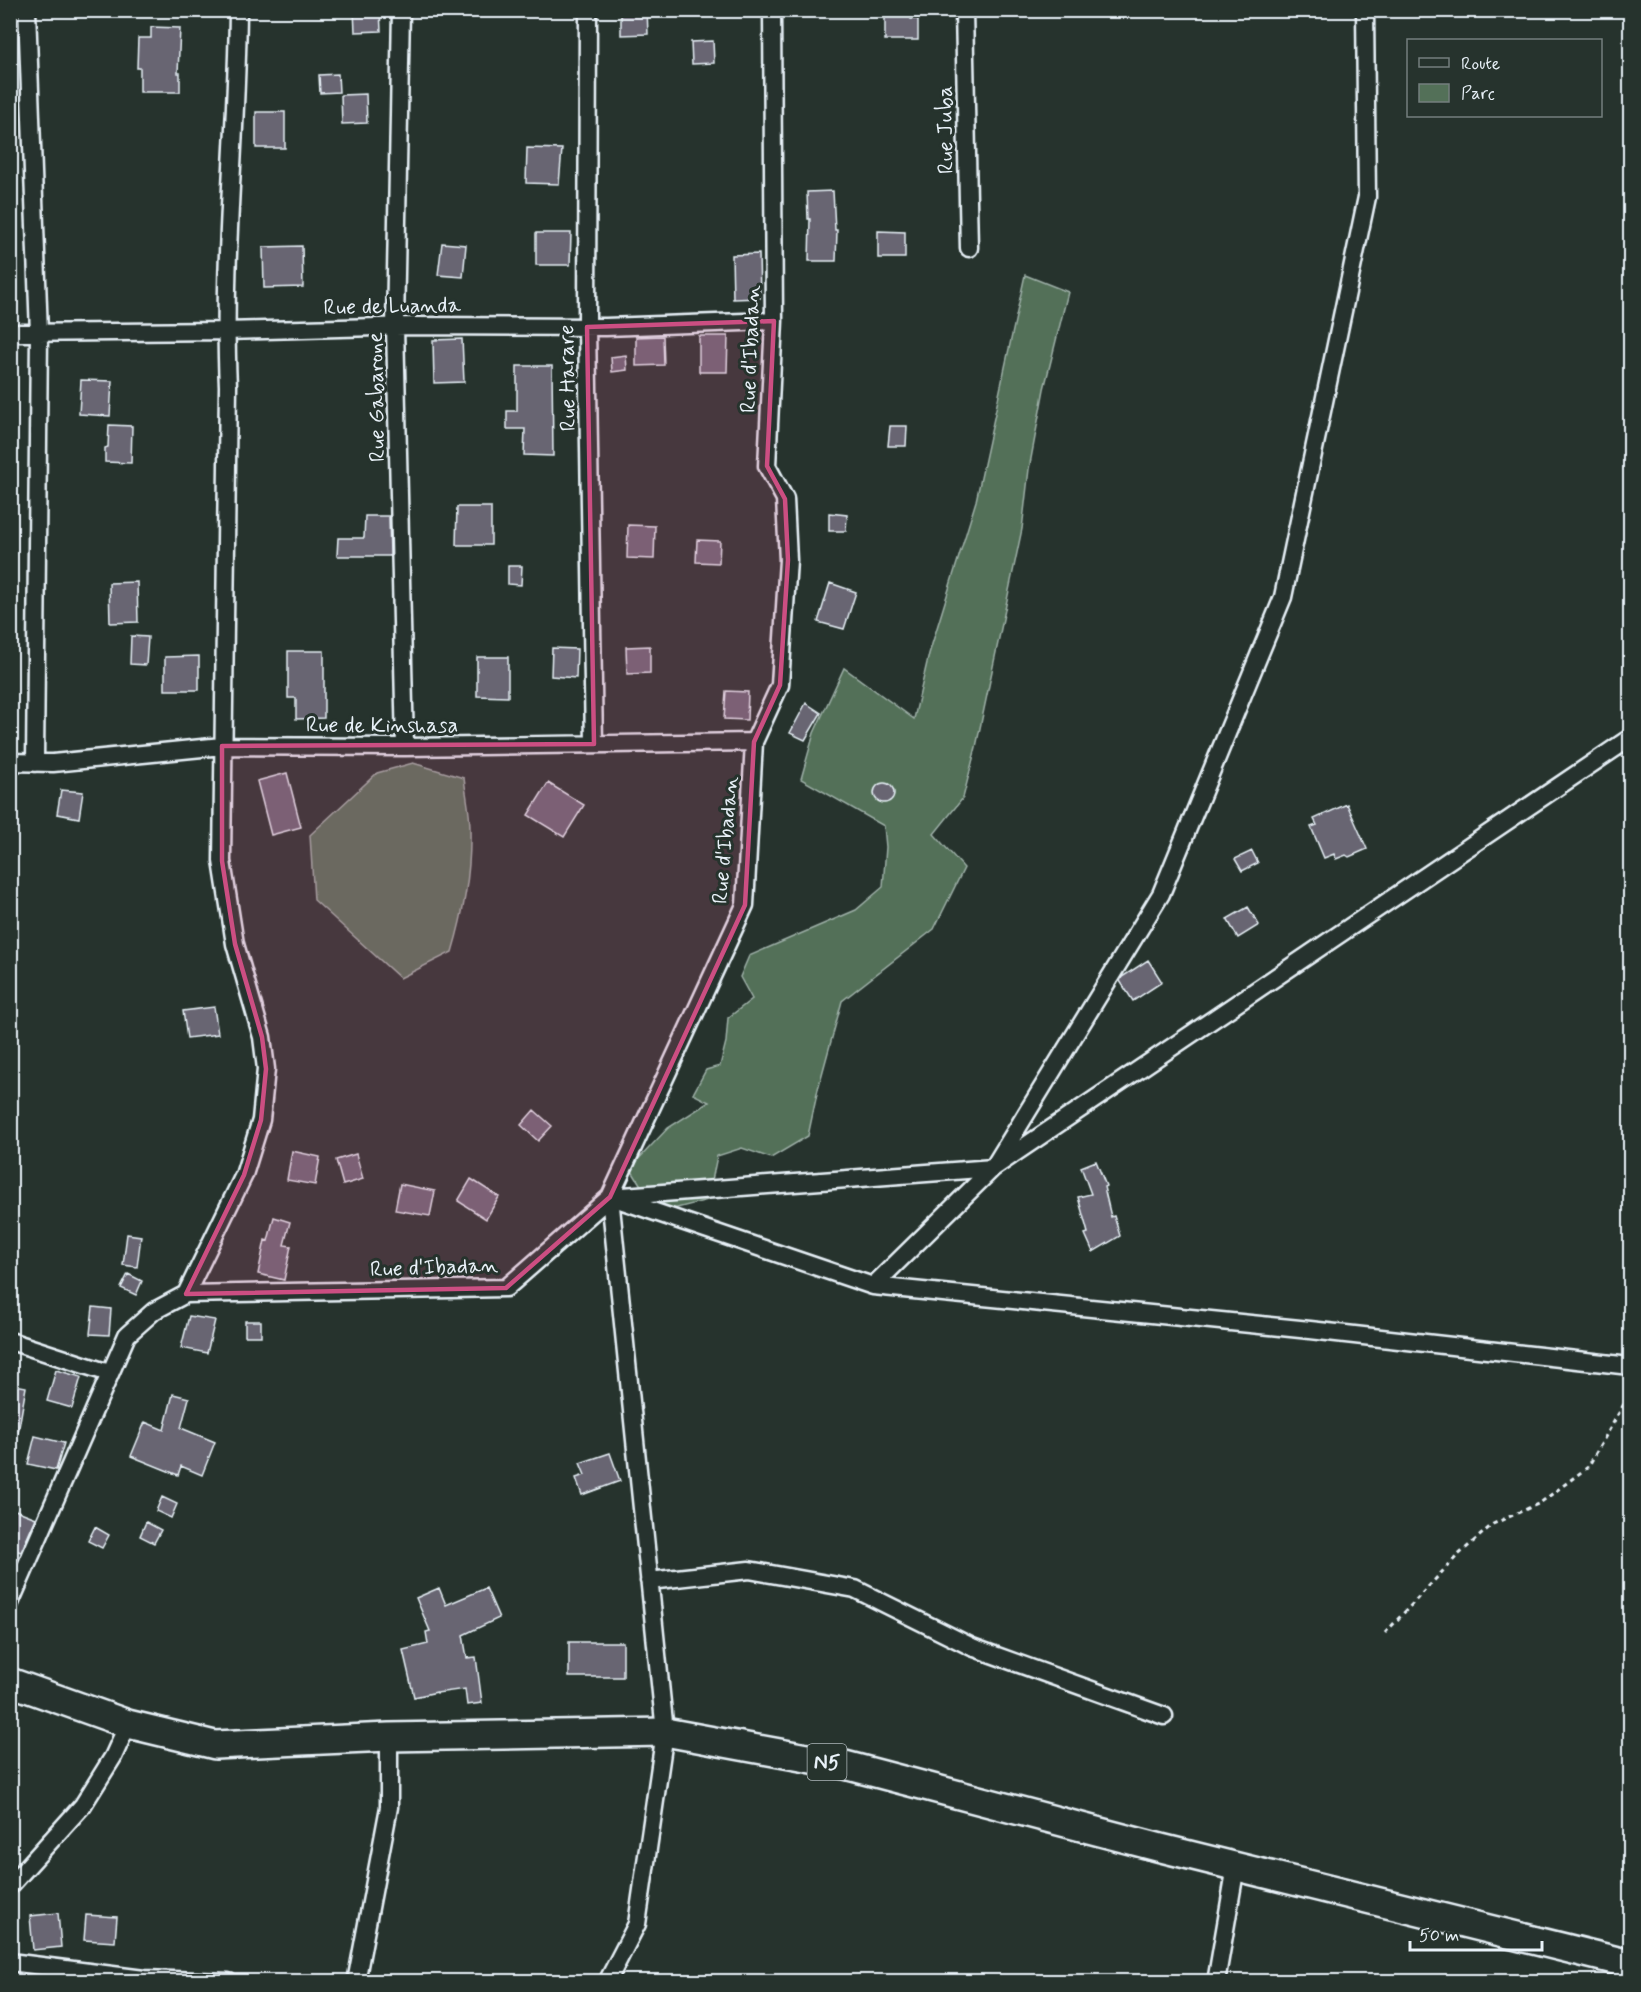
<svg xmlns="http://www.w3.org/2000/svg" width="1641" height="1992" font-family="Mynerve,sans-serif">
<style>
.green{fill:#537058;stroke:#9eb0a8;stroke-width:1.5}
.building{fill:#676572;stroke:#e8f1f8;stroke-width:1.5}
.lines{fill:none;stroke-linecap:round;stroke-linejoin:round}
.minor-casing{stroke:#e8f1f8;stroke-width:21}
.trunk-casing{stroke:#e8f1f8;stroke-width:32}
.path{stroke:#e8f1f8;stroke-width:3;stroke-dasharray:4.5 4.5;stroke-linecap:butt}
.minor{stroke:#26332d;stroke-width:16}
.trunk{stroke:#26332d;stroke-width:27}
.marked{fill:#cc4e82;fill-opacity:0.2;stroke:#cc4e82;stroke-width:4.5;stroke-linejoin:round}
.labels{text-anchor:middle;stroke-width:6;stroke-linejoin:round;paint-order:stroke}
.shield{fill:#26332d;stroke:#aeb8bb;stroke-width:1.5}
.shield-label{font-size:21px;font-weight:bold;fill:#e8f1f8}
.street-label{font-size:22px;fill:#e8f1f8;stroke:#26332d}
</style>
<rect width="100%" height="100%" fill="#26332d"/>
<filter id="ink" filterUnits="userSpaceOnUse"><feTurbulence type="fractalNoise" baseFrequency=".0167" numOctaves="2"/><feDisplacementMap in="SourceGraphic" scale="12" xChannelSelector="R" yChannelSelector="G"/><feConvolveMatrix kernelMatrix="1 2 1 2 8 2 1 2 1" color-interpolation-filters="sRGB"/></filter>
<g filter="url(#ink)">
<path class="green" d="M 1025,275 L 1068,292 L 1044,389 L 1029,469 L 1022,529 L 976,747 L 963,798 L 934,834 L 964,868 L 934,929 L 842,1001 L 818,1089 L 808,1136 L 771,1158 L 742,1148 L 717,1156 L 708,1200 L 658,1213 L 630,1168 L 668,1128 L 709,1102 L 693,1094 L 706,1070 L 720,1066 L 726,1042 L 728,1018 L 752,999 L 740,977 L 749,956 L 856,910 L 883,887 L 886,847 L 884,826 L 801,779 L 814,733 L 844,668 L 914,719 L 929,654 L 976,501 Z
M 413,763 L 464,778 C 466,795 470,812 470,829 C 471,871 464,912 452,952 L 400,978 L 314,900 L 310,835 L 377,773 Z"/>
<path class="building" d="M 354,10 L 380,10 L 381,31 L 355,32 Z
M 621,10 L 647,10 L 648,34 L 621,35 Z
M 885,10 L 911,10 L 911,19 L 918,19 L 918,40 L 885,40 Z
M 151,27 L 180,28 L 178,73 L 180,73 L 180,92 L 140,92 L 140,68 L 137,68 L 138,38 L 151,38 Z
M 713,41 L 714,63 L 692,64 L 691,42 Z
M 338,74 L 339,92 L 320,93 L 319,75 Z
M 366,94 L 367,123 L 342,124 L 341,95 Z
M 256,112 L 285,112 L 285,148 L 256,148 Z
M 527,148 L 562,149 L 559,184 L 526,183 Z
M 833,191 L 835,230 L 837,230 L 836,261 L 809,261 L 810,219 L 808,219 L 807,192 Z
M 878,231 L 905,232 L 905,258 L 878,258 Z
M 536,233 L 571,233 L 570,265 L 536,265 Z
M 442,243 L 466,245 L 463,277 L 438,275 Z
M 302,246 L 303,287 L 264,288 L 263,247 Z
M 759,254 L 760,298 L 733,299 L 732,255 Z
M 663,336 L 664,365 L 636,366 L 636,337 Z
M 699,336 L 728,336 L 727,372 L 699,372 Z
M 462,339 L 464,382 L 434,383 L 433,340 Z
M 626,355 L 627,370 L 612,372 L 611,357 Z
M 517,366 L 552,366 L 553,456 L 524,455 L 525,429 L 507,429 L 507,411 L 517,411 Z
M 81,380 L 112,381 L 110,416 L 79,414 Z
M 109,425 L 132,426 L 131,463 L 105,462 L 105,448 L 108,447 Z
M 890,426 L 907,426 L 906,446 L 888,446 Z
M 457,507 L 491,507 L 491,545 L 456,545 Z
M 829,513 L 847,515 L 846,531 L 829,531 Z
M 365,516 L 389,516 L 390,556 L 337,556 L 338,538 L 364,538 Z
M 628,525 L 655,526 L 654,559 L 627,558 Z
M 697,540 L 720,541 L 719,563 L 696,562 Z
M 508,566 L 522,566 L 521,585 L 508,584 Z
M 137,582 L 138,622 L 110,623 L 109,583 Z
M 830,583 L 856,592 L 844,629 L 818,622 Z
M 131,636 L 148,637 L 146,665 L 130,664 Z
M 650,646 L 650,673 L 627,674 L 626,647 Z
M 552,648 L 577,649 L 576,678 L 551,676 Z
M 288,651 L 324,651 L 324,718 L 296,719 L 296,698 L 288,698 Z
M 199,656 L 199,690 L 165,690 L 165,657 Z
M 477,657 L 508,657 L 508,697 L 477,696 Z
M 726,691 L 748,692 L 747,720 L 724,719 Z
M 806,703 L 821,713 L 805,740 L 790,733 Z
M 287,773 L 301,827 L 271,835 L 257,781 Z
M 548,783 L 584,805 L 564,837 L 528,815 Z
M874 793a10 10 0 1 1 20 0a10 10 0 1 1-20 0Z
M 61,790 L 83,792 L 79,818 L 57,814 Z
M 1347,804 L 1367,849 L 1349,857 L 1346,855 L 1336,859 L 1334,854 L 1324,858 L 1311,827 L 1317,825 L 1314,819 Z
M 1252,851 L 1258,863 L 1242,871 L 1235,859 Z
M 1248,907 L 1259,925 L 1238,938 L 1227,919 Z
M 1148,960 L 1162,982 L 1133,1001 L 1120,981 L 1122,977 Z
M 214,1007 L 218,1034 L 187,1038 L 183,1011 Z
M 534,1110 L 552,1126 L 538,1141 L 521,1125 Z
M 292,1151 L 320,1157 L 315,1185 L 287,1180 Z
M 356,1154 L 363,1179 L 343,1185 L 336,1160 Z
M 1096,1161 L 1106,1186 L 1104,1187 L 1111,1217 L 1114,1216 L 1120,1236 L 1093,1252 L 1085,1234 L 1088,1233 L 1078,1197 L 1091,1194 L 1081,1167 Z
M 471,1179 L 499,1197 L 486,1219 L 458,1201 Z
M 400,1184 L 435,1191 L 430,1216 L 395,1210 Z
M 274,1217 L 290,1222 L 284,1245 L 291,1246 L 284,1280 L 258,1274 L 265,1240 L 268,1241 Z
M 127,1234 L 141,1236 L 137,1267 L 123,1265 Z
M 128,1274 L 142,1281 L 136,1295 L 121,1288 Z
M 93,1307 L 111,1309 L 109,1335 L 90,1334 Z
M 189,1316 L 215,1320 L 207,1353 L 181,1348 Z
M 245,1321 L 261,1321 L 261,1336 L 245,1336 Z
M 56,1370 L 81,1377 L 72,1408 L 47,1401 Z
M 10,1384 L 26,1387 L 18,1433 L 10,1432 Z
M 173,1394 L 189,1398 L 181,1428 L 215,1442 L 202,1475 L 181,1466 L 178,1475 L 131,1456 L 145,1422 L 164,1430 Z
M 35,1436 L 64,1443 L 56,1470 L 28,1464 Z
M 610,1453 L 620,1481 L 582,1495 L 576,1478 L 585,1475 L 580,1463 Z
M 162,1497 L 177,1504 L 171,1518 L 156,1511 Z
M 10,1508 L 36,1518 L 21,1552 L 10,1548 Z
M 146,1522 L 161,1530 L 154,1543 L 140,1536 Z
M 95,1527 L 109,1535 L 102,1548 L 88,1541 Z
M 439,1588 L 446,1605 L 486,1588 L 499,1618 L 463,1635 L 467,1658 L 476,1657 L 482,1703 L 467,1705 L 465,1689 L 437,1693 L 437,1692 L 414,1697 L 403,1650 L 428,1644 L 426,1632 L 430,1631 L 416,1598 Z
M 569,1642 L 623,1642 L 623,1677 L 569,1677 Z
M 58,1913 L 61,1947 L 33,1950 L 30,1916 Z
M 86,1915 L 117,1917 L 115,1942 L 84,1940 Z"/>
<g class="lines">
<defs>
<path id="minor" d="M 27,10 L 39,333 L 35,763
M 401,10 L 395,326 L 405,747
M 588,10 L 587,327 L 594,744
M 964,10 L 969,248
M 10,333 L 225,331 L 414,326 L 606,327 L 774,321
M 10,762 L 53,763 L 222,746 L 405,747 L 754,742
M 610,1197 L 993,1168 L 1161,894 L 1283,597 L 1367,197 L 1365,10
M 617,1199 L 873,1286 L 1310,1330 L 1630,1366
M 873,1286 L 993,1168 L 1630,738
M 186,1294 L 506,1288 L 610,1197 L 745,905 L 754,742 L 780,685 L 788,560 L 785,499 L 767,466 L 774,321 L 772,10
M 10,1341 L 109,1373
M 649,1581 L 749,1570 L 855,1589 L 972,1647 L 1164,1716
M 10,1603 L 127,1335 L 154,1311 L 186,1294 L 244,1175 L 261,1120 L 266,1069 L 262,1037 L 235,944 L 222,861 L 228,386 C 222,261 237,136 238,10
M 10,1886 L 83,1805 L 113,1757 L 128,1724
M 10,1962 L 144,1979 L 229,1982
M 356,1982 L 389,1807 L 389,1737
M 607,1982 L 637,1924 L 665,1732 L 610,1197
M 1216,1982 L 1236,1866"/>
<path id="trunk" d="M 10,1682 L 128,1724 L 215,1745 L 389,1737 L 665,1732 L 845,1765 L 1161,1848 L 1630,1964"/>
</defs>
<use href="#minor" class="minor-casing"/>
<use href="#trunk" class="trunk-casing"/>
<path class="path" d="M 1385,1633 L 1457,1556 L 1493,1524 L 1540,1503 L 1588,1467 L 1628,1397 L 1630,1389"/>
<use href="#minor" class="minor"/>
<use href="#trunk" class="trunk"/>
</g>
</g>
<path class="marked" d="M 774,321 L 767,466 L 785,499 L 788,560 L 780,685 L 754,742 L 745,905 L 610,1197 L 506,1288 L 186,1294 L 244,1175 L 261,1120 L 266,1069 L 262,1037 L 235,944 L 222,861 L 222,746 L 594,744 L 587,327 Z"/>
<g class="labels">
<rect class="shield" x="807.5" y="1744" width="39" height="36" rx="4.5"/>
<g class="shield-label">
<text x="827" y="1769">N5</text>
</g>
<g class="street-label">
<text transform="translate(944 130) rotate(-91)" y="8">Rue Juba</text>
<text transform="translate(392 305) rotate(-1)" y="8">Rue de Luanda</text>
<text transform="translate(749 349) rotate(-88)" y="8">Rue d'Ibadan</text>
<text transform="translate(566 378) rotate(-91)" y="8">Rue Harare</text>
<text transform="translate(375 397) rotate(-91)" y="8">Rue Gabarone</text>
<text x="382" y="732">Rue de Kinshasa</text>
<text transform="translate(724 840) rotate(-85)" y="8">Rue d'Ibadan</text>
<text transform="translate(434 1266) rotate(-2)" y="8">Rue d'Ibadan</text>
</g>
</g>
<rect width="1641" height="1992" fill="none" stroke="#26332d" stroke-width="36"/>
<rect x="18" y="18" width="1605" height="1956" fill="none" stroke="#e8f1f8" stroke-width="2" filter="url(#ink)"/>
<rect x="1407" y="39" width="195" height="78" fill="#26332d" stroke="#747f7e" stroke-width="1.5"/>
<rect x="1419" y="58" width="30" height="9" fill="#26332d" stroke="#747f7e" stroke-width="1.5"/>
<text x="1461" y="69" font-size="18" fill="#e8f1f8">Route</text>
<rect x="1419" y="84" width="30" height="18" fill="#537058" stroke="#747f7e" stroke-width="1.5"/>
<text x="1461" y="99" font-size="18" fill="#e8f1f8">Parc</text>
<path d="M1410 1941v9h132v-9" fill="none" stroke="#e8f1f8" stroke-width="3"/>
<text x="1419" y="1941" font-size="18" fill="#e8f1f8" stroke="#26332d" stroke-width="4.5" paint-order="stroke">50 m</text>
</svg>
